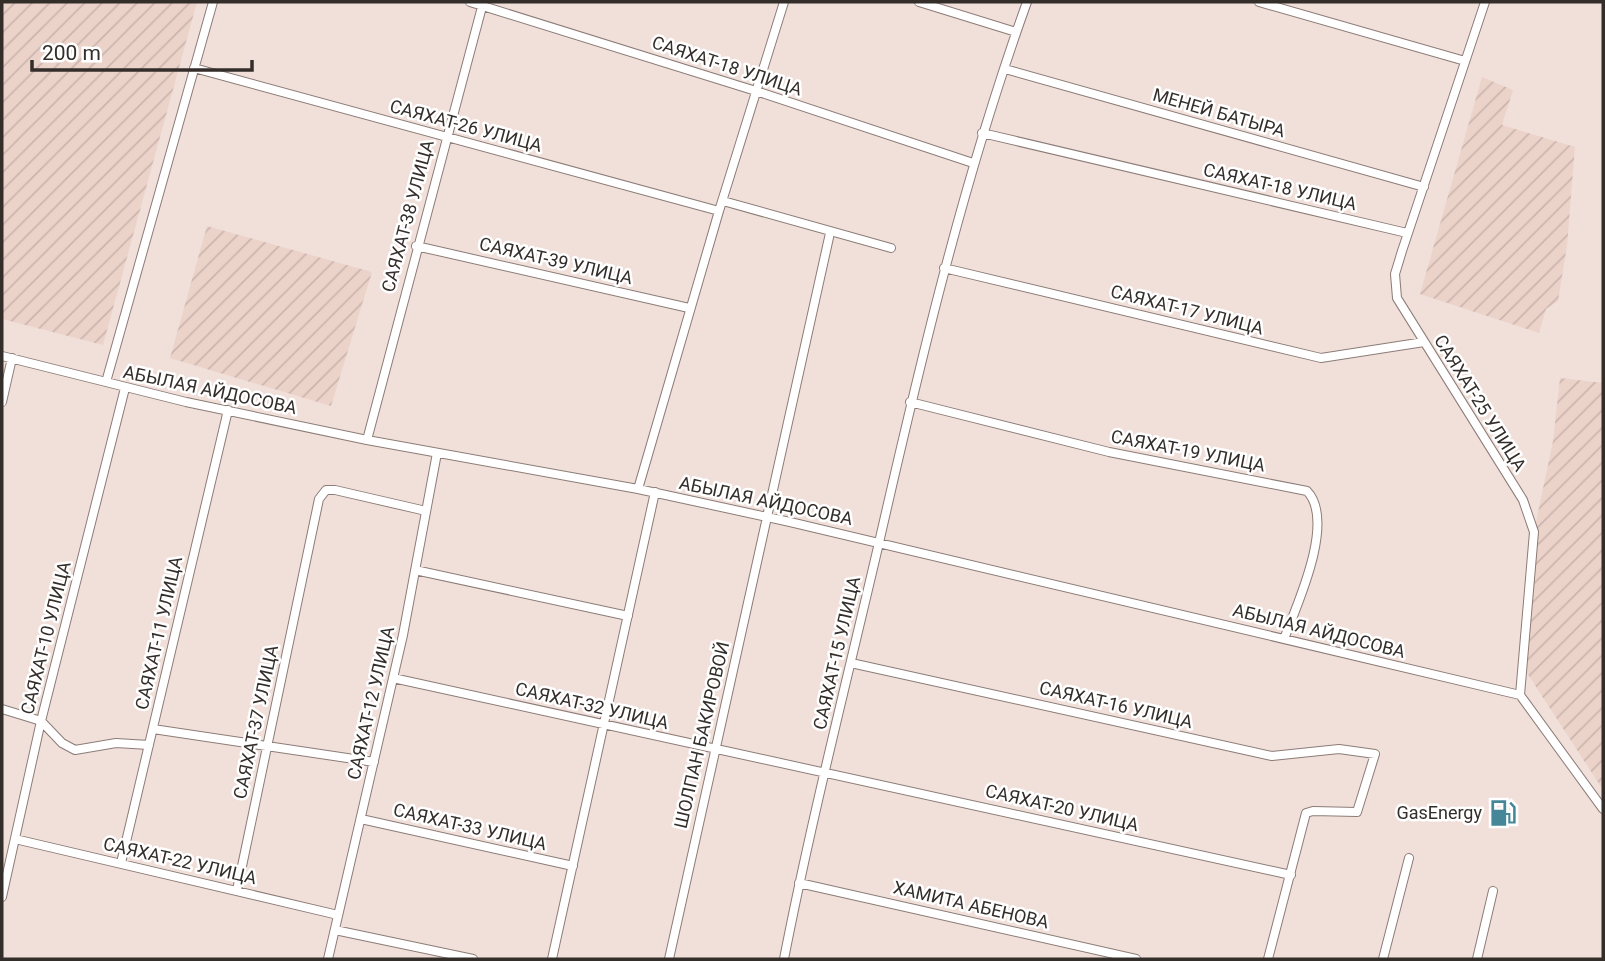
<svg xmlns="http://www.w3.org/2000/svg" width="1605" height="961" font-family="Roboto,sans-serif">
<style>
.industrial{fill:url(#industrial-furrows)}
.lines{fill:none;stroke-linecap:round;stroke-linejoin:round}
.minor-casing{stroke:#8c7c77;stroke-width:10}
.minor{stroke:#fff;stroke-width:8}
.labels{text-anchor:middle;stroke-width:5;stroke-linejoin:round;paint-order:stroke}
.street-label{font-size:18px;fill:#342e2b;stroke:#fff}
.poi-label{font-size:18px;fill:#342e2b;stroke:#fff;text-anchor:end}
</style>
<defs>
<pattern id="industrial-furrows" width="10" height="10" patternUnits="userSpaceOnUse" patternTransform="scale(1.75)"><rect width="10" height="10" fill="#ecd3ca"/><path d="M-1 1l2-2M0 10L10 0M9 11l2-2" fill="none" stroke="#cbb5ae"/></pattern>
</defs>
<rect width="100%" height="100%" fill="#f1dfda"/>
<path class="industrial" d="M 2,2 L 197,2 L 103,345 L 2,319 Z
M 1482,77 L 1513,90 L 1502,125 L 1575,147 L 1567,246 L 1558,301 L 1546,309 L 1539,333 L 1420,294 Z
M 207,226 L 372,272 L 331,406 L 170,358 Z
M 1560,378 L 1603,383 L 1603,790 L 1527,673 L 1534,532 L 1553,441 Z"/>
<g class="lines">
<defs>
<path id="minor" d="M 470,2 L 759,92 L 973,163
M 919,2 L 1016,32
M 1259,2 L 1465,61
M 1485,2 L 1402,251 L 1395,274 L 1397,298 L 1523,500 L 1534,532 L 1520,695 L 1603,809
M 194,68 L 719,211 L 784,2
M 1005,69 L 1424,187
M 982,133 L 1407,233
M 723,201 L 891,248
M 416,246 L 689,308
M 944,268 L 1321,358 L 1424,342
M 2,356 L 186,402 L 367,440 L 638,489 L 790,522 L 1520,695
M 106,382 L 213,2
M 2,402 L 12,358
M 910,402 L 1109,452 L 1307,491 C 1336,521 1297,605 1284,639
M 367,440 L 483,3
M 638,489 L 719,211
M 415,570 L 628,616
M 851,663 L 1272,756 L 1339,749 L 1375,754 L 1357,812 L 1313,811 L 1306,813 L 1268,959
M 393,678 L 1291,875
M 2,709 L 41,721 L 62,743 L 75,750 L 116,743 L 149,745
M 153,729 L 374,762
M 361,819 L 573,866
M 15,839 L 338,915
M 121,863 L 228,410
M 799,883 L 1136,959
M 237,890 L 319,499 L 326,490 L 335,490 L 426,511
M 2,897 L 41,721 L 125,388
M 335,930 L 473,959
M 328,959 L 403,635 L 437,453
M 552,959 L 655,492
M 669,959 L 830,233
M 784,959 C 811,821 846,684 878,547 C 920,363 963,180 1027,2
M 1383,959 L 1409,858
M 1477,959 L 1493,891"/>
</defs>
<use href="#minor" class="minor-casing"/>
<use href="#minor" class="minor"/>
</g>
<defs>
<symbol id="fuel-bare" viewBox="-9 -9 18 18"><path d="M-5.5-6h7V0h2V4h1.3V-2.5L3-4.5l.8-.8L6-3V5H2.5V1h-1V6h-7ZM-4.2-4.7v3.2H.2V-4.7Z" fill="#468699" stroke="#fff" stroke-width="2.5" paint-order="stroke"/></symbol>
</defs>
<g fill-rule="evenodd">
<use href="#fuel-bare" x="1484" y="794" width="38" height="38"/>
</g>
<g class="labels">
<g class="street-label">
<text transform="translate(727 66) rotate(18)" y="6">САЯХАТ-18 УЛИЦА</text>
<text transform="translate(1219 113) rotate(16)" y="6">МЕНЕЙ БАТЫРА</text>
<text transform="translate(466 126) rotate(15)" y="6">САЯХАТ-26 УЛИЦА</text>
<text transform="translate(1280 187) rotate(13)" y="6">САЯХАТ-18 УЛИЦА</text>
<text transform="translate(408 216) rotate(-75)" y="6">САЯХАТ-38 УЛИЦА</text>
<text transform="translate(556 261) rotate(13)" y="6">САЯХАТ-39 УЛИЦА</text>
<text transform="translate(1187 310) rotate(14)" y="6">САЯХАТ-17 УЛИЦА</text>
<text transform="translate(210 390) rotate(12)" y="6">АБЫЛАЯ АЙДОСОВА</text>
<text transform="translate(1480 403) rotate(58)" y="6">САЯХАТ-25 УЛИЦА</text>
<text transform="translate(1188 451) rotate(11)" y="6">САЯХАТ-19 УЛИЦА</text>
<text transform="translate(766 501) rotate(12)" y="6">АБЫЛАЯ АЙДОСОВА</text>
<text transform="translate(1319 631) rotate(14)" y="6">АБЫЛАЯ АЙДОСОВА</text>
<text transform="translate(159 633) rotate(-77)" y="6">САЯХАТ-11 УЛИЦА</text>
<text transform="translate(46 638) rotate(-76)" y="6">САЯХАТ-10 УЛИЦА</text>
<text transform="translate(837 653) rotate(-77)" y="6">САЯХАТ-15 УЛИЦА</text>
<text transform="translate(371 703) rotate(-77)" y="6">САЯХАТ-12 УЛИЦА</text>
<text transform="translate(1116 705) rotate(13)" y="6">САЯХАТ-16 УЛИЦА</text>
<text transform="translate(592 706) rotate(13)" y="6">САЯХАТ-32 УЛИЦА</text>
<text transform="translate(256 722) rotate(-78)" y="6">САЯХАТ-37 УЛИЦА</text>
<text transform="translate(702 735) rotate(-77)" y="6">ШОЛПАН БАКИРОВОЙ</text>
<text transform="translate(1062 808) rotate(13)" y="6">САЯХАТ-20 УЛИЦА</text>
<text transform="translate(470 827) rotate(13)" y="6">САЯХАТ-33 УЛИЦА</text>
<text transform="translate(180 861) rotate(13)" y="6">САЯХАТ-22 УЛИЦА</text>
<text transform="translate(971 905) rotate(13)" y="6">ХАМИТА АБЕНОВА</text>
</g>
<g class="poi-label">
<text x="1482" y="819">GasEnergy</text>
</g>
</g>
<rect width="1605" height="961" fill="none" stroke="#342e2b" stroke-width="7"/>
<path d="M32 60v10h220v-10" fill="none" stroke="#342e2b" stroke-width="3.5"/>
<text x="42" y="60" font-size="21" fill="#342e2b" stroke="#ffffff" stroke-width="5" paint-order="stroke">200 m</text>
</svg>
